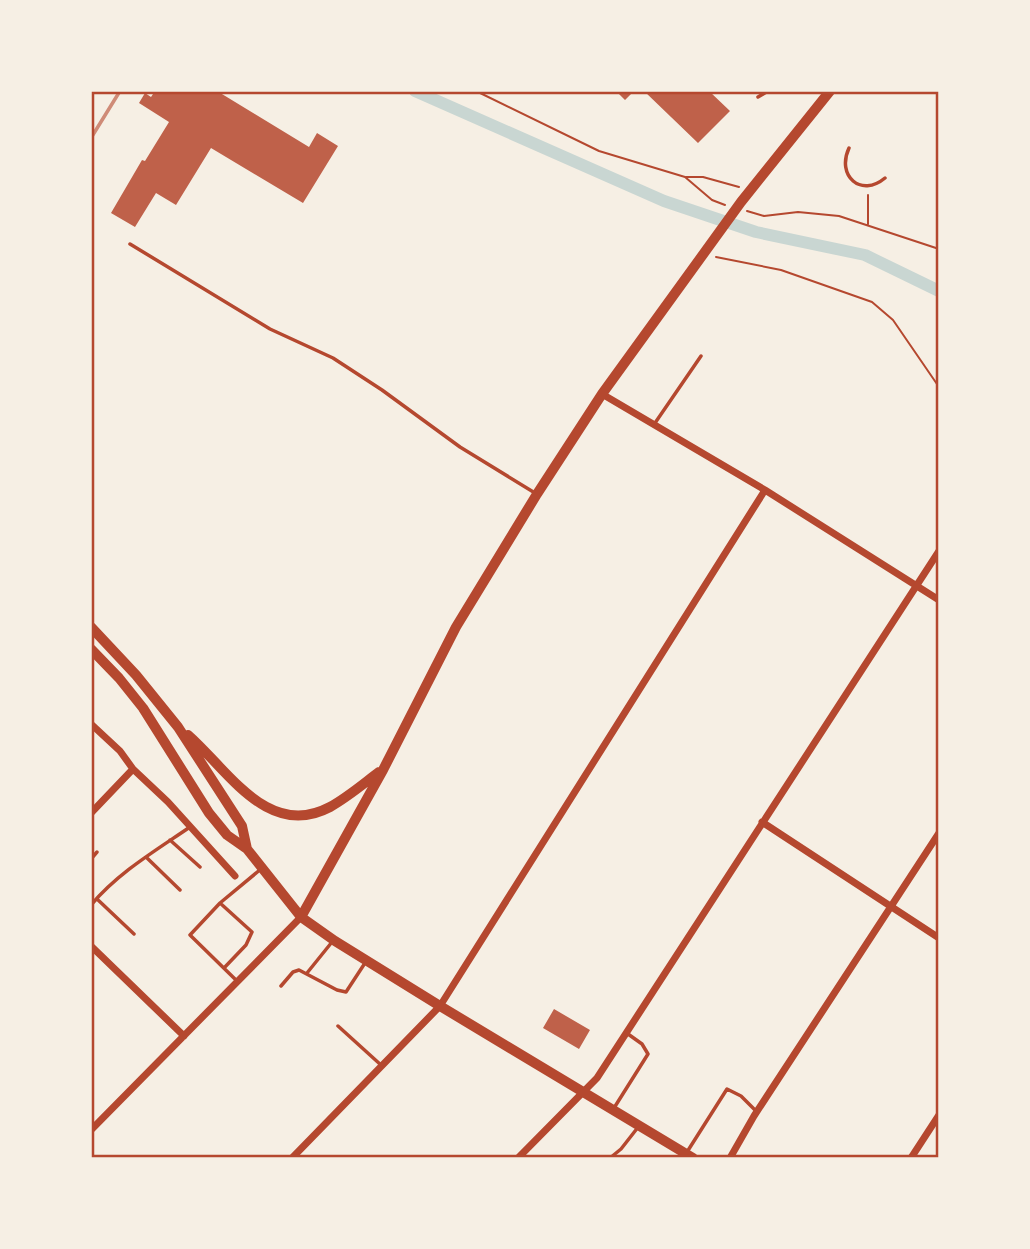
<svg xmlns="http://www.w3.org/2000/svg" width="1030" height="1249" font-family="'Fira Sans Condensed',sans-serif">
<style>
.lines{fill:none;stroke-linecap:round;stroke-linejoin:round}
.canal{stroke:#c9d6d2;stroke-width:12}
.building{fill:#bf614a}
.path{stroke:#b5482f;stroke-width:2}
.service{stroke:#b5482f;stroke-width:3.5}
.minor{stroke:#b5482f;stroke-width:7}
.secondary{stroke:#b5482f;stroke-width:10}
.rail{stroke:#cf8b77;stroke-width:3.5}
.neatline{fill:none;stroke:#b5482f;stroke-width:2.5}
</style>
<rect width="100%" height="100%" fill="#f6efe4"/>
<g class="lines">
<path class="canal" d="M 415,91 L 664,201 L 756,232 L 865,255 L 939,291"/>
</g>
<path class="building" d="M 155,91 L 217,91 L 309,147 L 317,133 L 338,146 L 303,203 L 211,148 L 176,205 L 156,193 L 135,227 L 111,213 L 142,160 L 145,161 L 169,122 L 139,103 L 145,93 L 151,97 Z
M 616,91 L 634,91 L 625,100 Z
M 644,91 L 709,91 L 730,111 L 698,143 Z
M 554,1009 L 590,1030 L 579,1049 L 543,1028 Z"/>
<g class="lines">
<path class="path" d="M 476,91 L 599,151 L 685,177 L 712,200 L 725,205
M 686,177 L 703,177 L 739,187
M 747,211 L 764,216 L 798,212 L 839,216 L 939,249
M 868,224 L 868,195
M 716,257 L 781,270 L 872,302 L 893,320 L 939,387"/>
<path class="service" d="M 938,91 L 939,92
M 758,97 L 768,91
M 938,117 L 939,112
M 849,148 C 836,176 861,198 885,178
M 130,244 L 270,329 L 333,358 L 382,390 L 460,447 L 535,493
M 655,423 L 701,356
M 170,840 L 200,867
M 146,857 L 180,890
M 91,859 L 97,852
M 97,899 L 134,934
M 220,903 L 252,932 L 246,945 L 224,968
M 91,905 C 119,872 155,851 190,827
M 307,973 L 332,942
M 237,981 L 190,935 L 220,903 L 261,869
M 281,986 L 293,972 L 299,970 L 337,990 L 346,992 L 365,963
M 338,1026 L 381,1065
M 614,1108 L 648,1054 L 642,1044 L 628,1034
M 687,1152 L 727,1089 L 741,1096 L 756,1111
M 610,1158 L 621,1149 L 639,1126"/>
<path class="minor" d="M 602,394 L 765,490 L 939,600
M 91,724 L 120,751 L 133,769 L 168,802 L 235,876
M 91,813 L 133,769
M 762,822 L 939,938
M 91,946 L 184,1036
M 91,1130 L 301,917
M 292,1158 L 440,1006 L 765,490
M 518,1158 L 597,1078 L 939,551
M 730,1158 L 754,1116 L 939,833
M 911,1158 L 939,1115"/>
<path class="secondary" d="M 91,627 L 136,675 L 178,727 L 242,826 L 247,849
M 91,649 L 119,678 L 143,708 L 209,813 L 227,835 L 247,849 L 301,917 L 335,941 L 440,1006 L 693,1158
M 188,735 C 228,770 268,840 330,807 C 348,797 363,784 379,772
M 301,917 L 383,770 L 456,627 L 537,494 L 602,394 L 741,202 L 830,91"/>
<path class="rail" d="M 91,138 L 120,91"/>
</g>
<rect width="1030" height="1249" fill="none" stroke="#f6efe4" stroke-width="186"/>
<rect x="93" y="93" width="844" height="1063" class="neatline"/>
</svg>
